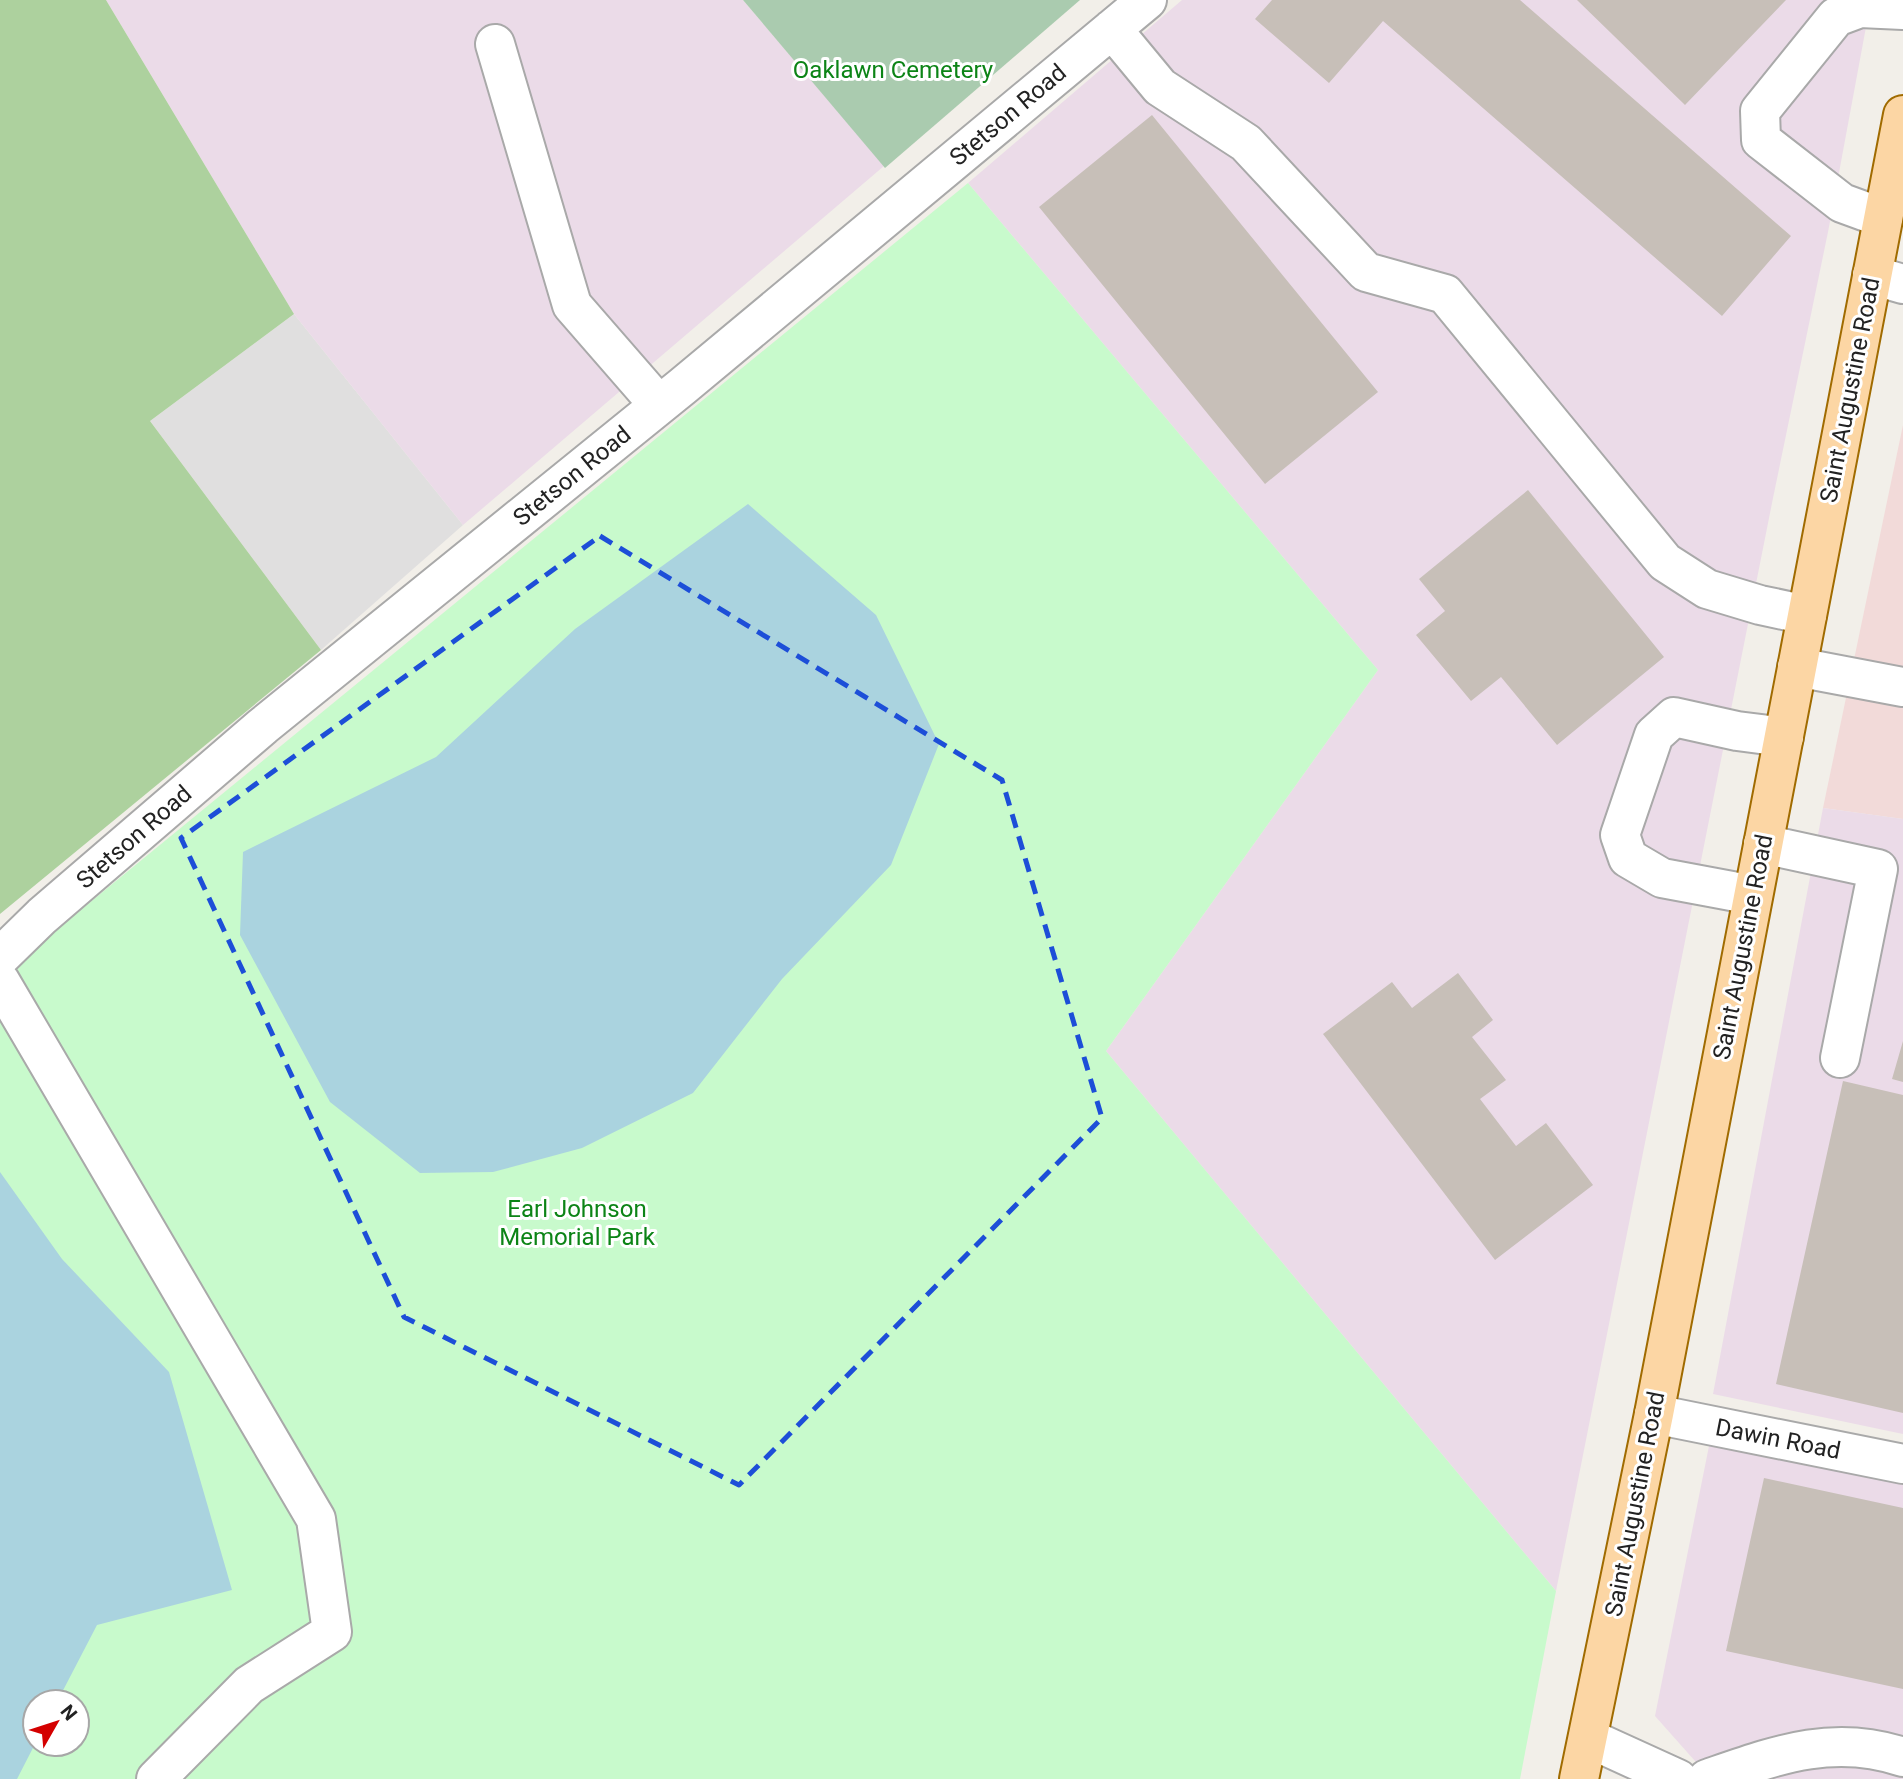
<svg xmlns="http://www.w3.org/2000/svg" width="1903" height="1779" font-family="Roboto,sans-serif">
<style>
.residential{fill:#e0dfdf}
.commercial{fill:#f2dad9}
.industrial{fill:#ebdbe8}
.forest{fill:#add19e}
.cemetery{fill:#aacbaf}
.park{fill:#c8facc;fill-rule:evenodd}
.water{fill:#aad3df}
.building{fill:#c7bfb8}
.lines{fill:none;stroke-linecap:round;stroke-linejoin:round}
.minor-casing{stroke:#a9a9a9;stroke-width:42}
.major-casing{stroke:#a06b00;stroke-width:42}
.minor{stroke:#fff;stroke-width:38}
.major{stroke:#fcd6a4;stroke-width:38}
.marked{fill:none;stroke:#1d4ed8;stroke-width:5;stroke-dasharray:14 9;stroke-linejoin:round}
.labels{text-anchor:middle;stroke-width:6;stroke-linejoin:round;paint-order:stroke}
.park-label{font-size:24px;fill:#0c8416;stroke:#fff}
.street-label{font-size:24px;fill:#222;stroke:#fff}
</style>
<rect width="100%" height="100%" fill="#f2efe9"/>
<path class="residential" d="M 294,314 L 463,525 L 321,650 L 150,421 Z"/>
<path class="commercial" d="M 1903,425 L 1903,819 L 1823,808 Z"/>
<path class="industrial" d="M 106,0 L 743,0 L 884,166 L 463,525 L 294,314 Z
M 1182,0 L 1871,0 L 1828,232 L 1773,498 L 1556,1591 L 1106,1051 L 1378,670 L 968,183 Z
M 1823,808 L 1903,819 L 1903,1434 L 1713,1394 Z
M 1709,1446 L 1903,1482 L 1903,1779 L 1711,1779 L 1655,1716 Z"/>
<path class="forest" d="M 0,0 L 106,0 L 294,314 L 150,421 L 321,650 L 0,914 Z"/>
<path class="cemetery" d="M 743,0 L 1080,0 L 885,168 Z"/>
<path class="park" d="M 968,183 L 1378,670 L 1106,1051 L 1556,1591 L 1520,1779 L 0,1779 L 0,976 ZM 35,1702 L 77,1702 L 77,1744 L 35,1744 Z"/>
<path class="water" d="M 748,504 L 876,615 L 939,744 L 891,865 L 782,979 L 693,1093 L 582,1148 L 493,1172 L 420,1173 L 330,1102 L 240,935 L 243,852 L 436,757 L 575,629 Z
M 0,1172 L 62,1259 L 169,1372 L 232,1590 L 97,1625 L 57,1702 L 35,1702 L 35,1744 L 17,1779 L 0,1779 Z"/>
<path class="building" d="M 1272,0 L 1520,0 L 1791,236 L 1722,316 L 1383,21 L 1329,83 L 1255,19 Z
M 1577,0 L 1786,0 L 1685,105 Z
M 1152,115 L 1378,392 L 1265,484 L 1039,207 Z
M 1528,490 L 1664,657 L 1557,745 L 1501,677 L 1471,701 L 1416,635 L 1445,611 L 1419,579 Z
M 1458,973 L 1493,1020 L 1472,1037 L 1506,1080 L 1480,1099 L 1516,1146 L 1546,1123 L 1593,1185 L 1495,1260 L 1323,1034 L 1392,982 L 1412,1008 Z
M 1903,1041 L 1903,1082 L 1892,1079 Z
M 1843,1081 L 1903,1095 L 1903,1413 L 1776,1384 Z
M 1764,1478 L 1903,1508 L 1903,1689 L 1726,1651 Z"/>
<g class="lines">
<defs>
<path id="minor" d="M 1112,29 L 1160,87 L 1246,143 L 1366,272 L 1445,294 L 1665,562 L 1707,589 L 1760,605 L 1807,615
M 495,44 L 572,305 L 659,405
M 1883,218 L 1842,203 L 1761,140 L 1760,111 L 1836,17 L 1860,8 L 1903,10
M 1872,275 L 1903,284
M 1797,667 L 1903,687
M 1763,844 L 1878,869 L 1840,1058
M 1753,895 L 1662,878 L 1628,858 L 1620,835 L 1654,735 L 1674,717 L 1737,731 L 1784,737
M 0,957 L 42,916 L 263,726 L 683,386 L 1147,0
M 0,981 L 316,1519 L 332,1632 L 249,1685 L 156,1779
M 1654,1414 L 1903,1464
M 1588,1738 L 1678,1779
M 1707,1779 C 1774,1756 1832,1733 1903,1757"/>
<path id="major" d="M 1579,1779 L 1654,1414 L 1903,115"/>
</defs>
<use href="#minor" class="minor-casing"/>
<use href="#major" class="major-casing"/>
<use href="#minor" class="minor"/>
<use href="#major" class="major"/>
</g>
<path class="marked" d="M 600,536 L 1002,780 L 1102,1118 L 739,1485 L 404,1317 L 181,838 Z"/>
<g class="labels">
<g class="park-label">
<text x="893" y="78">Oaklawn Cemetery</text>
<text x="577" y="1217">Earl Johnson<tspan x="577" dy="28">Memorial Park</tspan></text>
</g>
<g class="street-label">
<text transform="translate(1008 115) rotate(-40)" y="8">Stetson Road</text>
<text transform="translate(1850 390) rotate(-79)" y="8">Saint Augustine Road</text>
<text transform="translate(572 476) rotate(-39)" y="8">Stetson Road</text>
<text transform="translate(134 837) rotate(-41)" y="8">Stetson Road</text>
<text transform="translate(1743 947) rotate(-79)" y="8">Saint Augustine Road</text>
<text transform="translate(1778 1439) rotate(11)" y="8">Dawin Road</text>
<text transform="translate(1635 1504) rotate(-79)" y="8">Saint Augustine Road</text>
</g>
</g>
<g transform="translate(56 1723) rotate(51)"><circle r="33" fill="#ffffff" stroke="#a7a7a7" stroke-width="2"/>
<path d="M0-5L12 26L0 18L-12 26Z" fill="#d40000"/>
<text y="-10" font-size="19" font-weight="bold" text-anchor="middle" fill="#222222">N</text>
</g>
</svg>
